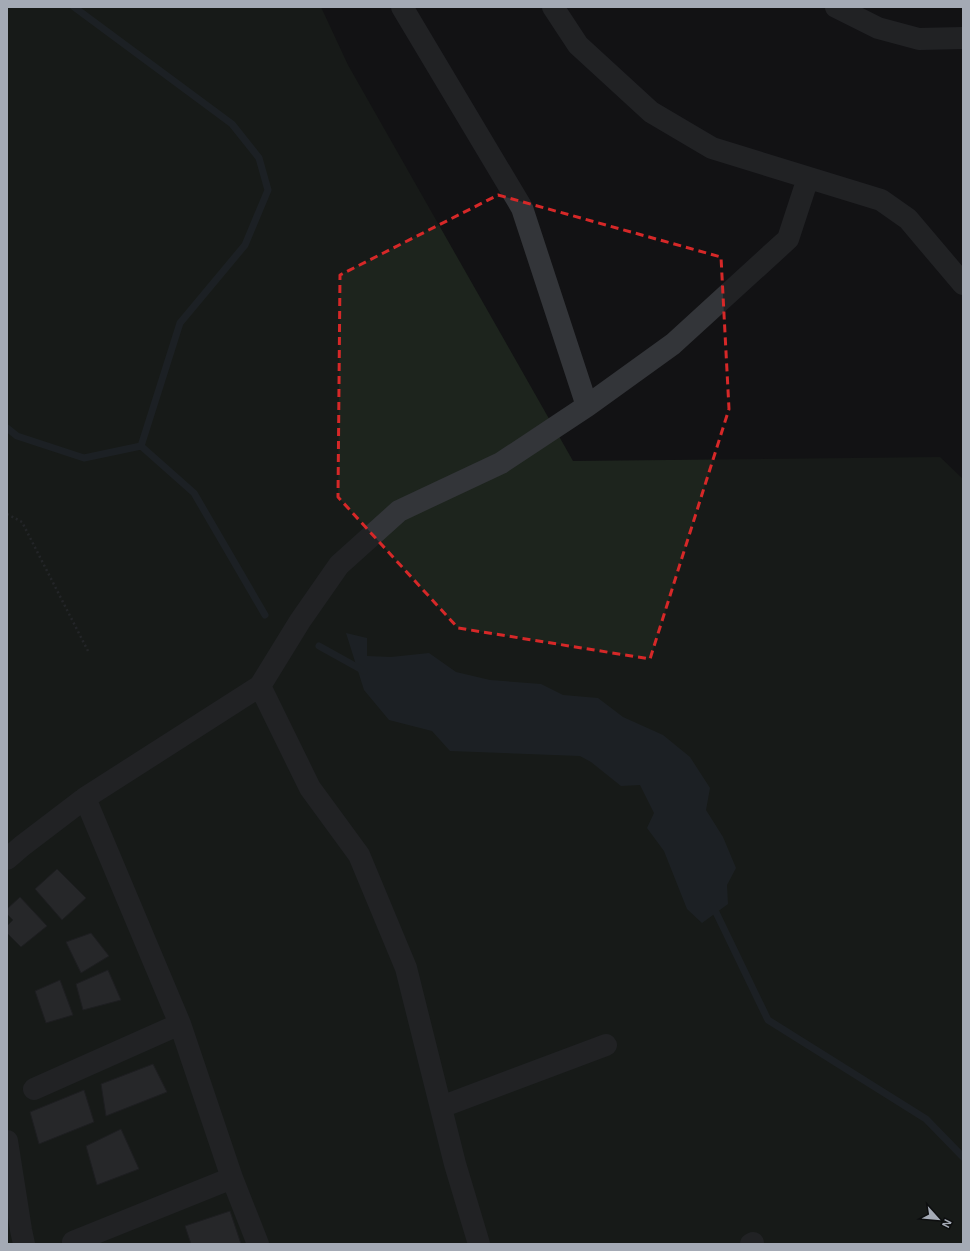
<svg xmlns="http://www.w3.org/2000/svg" width="970" height="1251" font-family="Helvetica,sans-serif">
<style>
.green{fill:#1d241d}
.water{fill:#293238}
.lines{fill:none;stroke-linecap:round;stroke-linejoin:round}
.stream{stroke:#293238;stroke-width:7}
.building{fill:#3e4044;stroke:#2c2d30}
.path{stroke:#393c40;stroke-width:2.5;stroke-dasharray:2 3;stroke-linecap:butt}
.minor{stroke:#333539;stroke-width:22}
.marked{fill:none;stroke:#d62828;stroke-width:3;stroke-dasharray:8 5;stroke-linejoin:round}
</style>
<rect width="100%" height="100%" fill="#121214"/>
<path class="green" d="M 7,7 L 321,7 L 348,65 L 573,461 L 940,457 L 963,479 L 963,1244 L 7,1244 Z"/>
<path class="water" d="M 346,633 L 367,638 L 367,656 L 391,657 L 429,653 L 456,672 L 490,680 L 541,684 L 563,695 L 598,698 L 623,717 L 663,735 L 690,757 L 710,788 L 706,810 L 723,837 L 736,868 L 727,885 L 728,904 L 702,923 L 687,909 L 664,851 L 647,828 L 654,813 L 640,785 L 621,786 L 591,762 L 580,756 L 450,751 L 432,731 L 389,720 L 364,690 Z"/>
<g class="lines">
<path class="stream" d="M 74,7 L 232,124 L 259,158 L 268,190 L 245,245 L 180,323 L 141,446
M 7,428 L 17,436 L 84,458 L 141,446
M 141,446 L 194,493 L 265,615
M 319,646 L 364,671
M 712,904 L 768,1020 L 926,1119 L 963,1157"/>
</g>
<path class="building" d="M 57,869 L 86,898 L 62,920 L 35,889 Z
M 20,897 L 47,926 L 21,947 L 7,933 L 7,926 L 13,920 L 7,914 L 7,909 Z
M 91,933 L 109,956 L 81,973 L 66,942 Z
M 108,970 L 121,1000 L 83,1010 L 76,984 Z
M 60,980 L 73,1015 L 46,1023 L 35,991 Z
M 153,1064 L 167,1092 L 106,1116 L 101,1084 Z
M 84,1090 L 94,1122 L 39,1144 L 30,1112 Z
M 121,1129 L 139,1169 L 97,1185 L 86,1146 Z
M 230,1211 L 241,1244 L 191,1244 L 185,1226 Z"/>
<g class="lines">
<path class="path" d="M 7,514 L 22,522 L 88,651"/>
<path class="minor" d="M 402,7 L 522,208 L 587,406
M 553,7 L 578,45 L 651,112 L 712,148 L 881,200 L 908,219 L 963,284
M 836,7 L 878,28 L 919,39 L 963,38
M 260,686 L 310,788 L 359,855 L 406,968 L 455,1164 L 479,1244
M 85,798 L 180,1024 L 232,1178 L 258,1244
M 7,859 L 22,846 L 85,798 L 260,686 L 300,621 L 339,565 L 399,511 L 501,463 L 587,406 L 673,344 L 788,239 L 808,178
M 34,1089 L 180,1024
M 441,1107 L 606,1045
M 7,1141 L 21,1230 L 24,1244
M 73,1242 L 232,1178
M 751,1244 L 753,1243"/>
</g>
<path d="M0 0H970V1251H0ZM 498,195 L 721,257 L 729,409 L 650,659 L 458,628 L 338,497 L 340,275 Z" fill="#121214" fill-opacity=".55" fill-rule="evenodd"/>
<path class="marked" d="M 498,195 L 721,257 L 729,409 L 650,659 L 458,628 L 338,497 L 340,275 Z"/>
<rect width="970" height="1251" fill="none" stroke="#a4aab5" stroke-width="16"/>
<g transform="translate(938 1219) rotate(117)" stroke="#0d0e0f" stroke-width="3" paint-order="stroke">
<path d="M0-3L7 15L0 10L-7 15Z" fill="#a4aab5"/>
<text y="-6" font-size="11" font-weight="bold" text-anchor="middle" fill="#a4aab5">N</text>
</g>
</svg>
